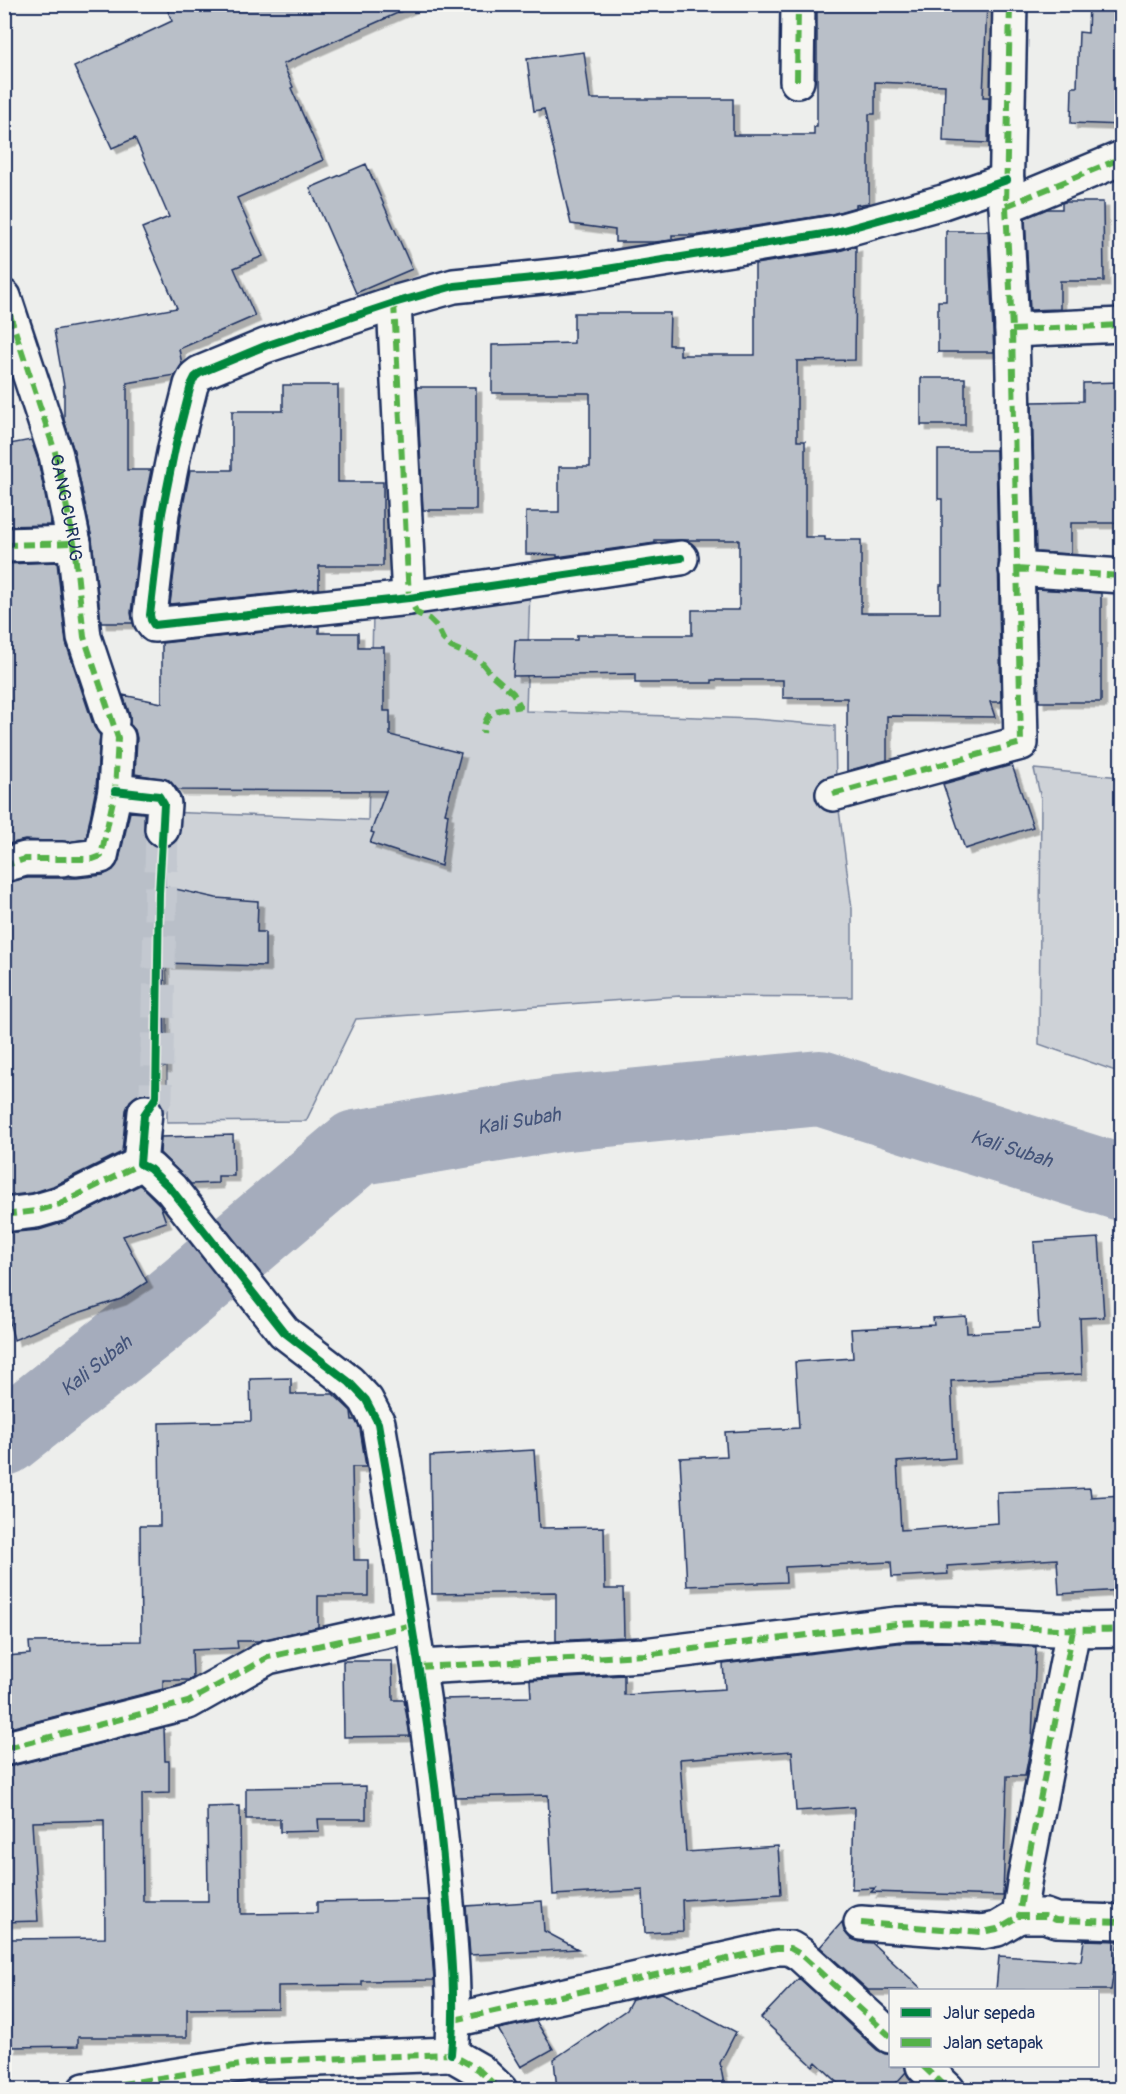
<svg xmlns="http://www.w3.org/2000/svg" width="1126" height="2094" font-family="Pangolin,sans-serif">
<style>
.green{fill:#ced2d7;stroke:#74809a;stroke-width:1.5}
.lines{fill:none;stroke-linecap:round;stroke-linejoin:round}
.river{stroke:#a5acbc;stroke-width:76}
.building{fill:#b9bfc8;stroke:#1b2f5e;stroke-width:1.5;filter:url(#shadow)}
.street-tunnel{stroke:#c3c8d0;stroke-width:33;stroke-dasharray:33 16;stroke-linecap:butt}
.street-casing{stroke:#1b2f5e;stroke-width:38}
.street{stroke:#f6f6f2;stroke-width:33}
.quiet{stroke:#55b248;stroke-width:6;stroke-dasharray:12 6;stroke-linecap:butt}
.cycleway-casing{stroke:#f6f6f2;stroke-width:11}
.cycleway{stroke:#00873e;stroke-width:8}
.labels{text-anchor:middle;stroke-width:6;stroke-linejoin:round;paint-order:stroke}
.street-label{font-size:18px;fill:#1b2f5e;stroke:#f6f6f2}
.water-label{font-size:20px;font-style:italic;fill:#44547a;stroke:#f6f6f2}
</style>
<defs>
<filter id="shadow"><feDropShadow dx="5.5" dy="5.5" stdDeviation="0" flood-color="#0004"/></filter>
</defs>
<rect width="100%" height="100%" fill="#edeeec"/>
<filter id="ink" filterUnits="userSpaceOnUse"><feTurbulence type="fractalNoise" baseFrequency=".0167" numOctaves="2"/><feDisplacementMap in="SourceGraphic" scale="12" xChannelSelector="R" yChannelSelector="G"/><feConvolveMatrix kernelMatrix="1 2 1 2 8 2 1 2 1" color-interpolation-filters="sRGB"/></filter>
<g filter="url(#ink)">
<path class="green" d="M 530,588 L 526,711 L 754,719 L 835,726 L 836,787 L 852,909 L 852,997 L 680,996 L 356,1019 L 306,1121 L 167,1122 L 167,982 L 164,920 L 166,812 L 368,820 L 373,615 Z
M 1034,769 L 1121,777 L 1121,1073 L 1039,1044 L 1041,799 Z"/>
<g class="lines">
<path class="river" id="s1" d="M 4,1438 L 154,1319 L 356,1148 L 557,1114 L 820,1088 L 1122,1183"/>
</g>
<path class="building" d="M 165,4 L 418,4 L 283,64 L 293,87 L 291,88 L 323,160 L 237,198 L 263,256 L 234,268 L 255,316 L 179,349 L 182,364 L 175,375 L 127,383 L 127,470 L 151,470 L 143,511 L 131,613 L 133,623 L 101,623 L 92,539 L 74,451 L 64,420 L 64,386 L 54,330 L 177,308 L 142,228 L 169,217 L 135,138 L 112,148 L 74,67 L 172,21 Z
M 817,4 L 987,4 L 983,97 L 989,97 L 988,143 L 943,141 L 945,85 L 875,82 L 875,114 L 869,114 L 869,203 L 856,205 L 856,207 L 832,214 L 699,235 L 672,235 L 672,240 L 655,242 L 615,242 L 615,230 L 571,224 L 544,109 L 534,111 L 527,59 L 584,52 L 590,99 L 733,99 L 733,135 L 814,135 L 814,127 L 817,127 Z
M 1089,4 L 1122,4 L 1122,125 L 1071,123 L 1072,87 L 1077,87 L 1079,32 L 1088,33 Z
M 366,164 L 412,269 L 356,293 L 310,188 Z
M 1065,202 L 1103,202 L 1104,281 L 1060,281 L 1060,309 L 1030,310 L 1025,218 L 1047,209 L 1062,209 L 1062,203 Z
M 946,231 L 988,231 L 994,352 L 938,352 L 938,301 L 946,301 Z
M 856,246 L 855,360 L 797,361 L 797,441 L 805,441 L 805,537 L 825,537 L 825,540 L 861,540 L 861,613 L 940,613 L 940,585 L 942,585 L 942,499 L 938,499 L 938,450 L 996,450 L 1001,702 L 990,702 L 995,717 L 887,716 L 887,760 L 847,771 L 847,698 L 783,698 L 783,680 L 712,680 L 712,683 L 635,683 L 635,674 L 513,676 L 515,640 L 577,640 L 577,635 L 692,635 L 692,610 L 739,610 L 739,540 L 655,540 L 655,543 L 557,557 L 557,555 L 526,554 L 526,512 L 559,512 L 559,467 L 590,467 L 590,393 L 492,393 L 492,345 L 574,343 L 574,313 L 670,313 L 669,345 L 680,345 L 680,355 L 755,355 L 755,264 L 839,251 Z
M 921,378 L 965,378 L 965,425 L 921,425 Z
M 1122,382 L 1122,523 L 1071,523 L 1071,554 L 1036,552 L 1032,402 L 1083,401 L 1083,383 Z
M 283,385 L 338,385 L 338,482 L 383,482 L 383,566 L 319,566 L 319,589 L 170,604 L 181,516 L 190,470 L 232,470 L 232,411 L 283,411 Z
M 417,387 L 476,387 L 476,510 L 423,510 Z
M 31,440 L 38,460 L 51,525 L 4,526 L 4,445 Z
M 57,562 L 66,643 L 94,727 L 100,735 L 96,788 L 86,839 L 69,842 L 25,840 L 4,845 L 4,564 Z
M 1036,589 L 1101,593 L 1101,702 L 1039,702 Z
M 319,626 L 319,633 L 358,633 L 358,647 L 384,647 L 384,711 L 390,711 L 390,735 L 461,753 L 445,813 L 448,814 L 441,866 L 370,843 L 374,833 L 371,832 L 386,791 L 178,790 L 169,780 L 135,774 L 137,738 L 135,730 L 130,725 L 130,715 L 123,695 L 162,703 L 162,643 Z
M 1012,765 L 1033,827 L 965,849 L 943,784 Z
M 130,812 L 144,813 L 145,836 L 151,844 L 158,847 L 157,885 L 216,898 L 258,901 L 257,932 L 265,932 L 265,966 L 164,963 L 165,1067 L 161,1066 L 160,1101 L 155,1096 L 146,1093 L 138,1095 L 130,1101 L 126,1110 L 122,1152 L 53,1186 L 32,1193 L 4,1196 L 4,882 L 28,878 L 77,878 L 103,875 L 113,870 L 119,860 Z
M 233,1135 L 234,1176 L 218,1176 L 218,1183 L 191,1184 L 160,1153 L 161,1137 Z
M 140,1185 L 160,1205 L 166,1222 L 123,1236 L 147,1282 L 121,1299 L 72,1315 L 14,1340 L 10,1324 L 4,1275 L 4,1233 L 39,1230 L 65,1222 Z
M 1099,1238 L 1104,1317 L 1080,1318 L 1082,1374 L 951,1381 L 955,1458 L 897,1462 L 901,1530 L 998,1523 L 997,1492 L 1090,1488 L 1091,1497 L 1122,1495 L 1122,1590 L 1059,1594 L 1057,1559 L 947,1566 L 948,1574 L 892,1577 L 891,1562 L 785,1567 L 786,1582 L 687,1586 L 680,1458 L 727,1456 L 725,1432 L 799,1428 L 795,1362 L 853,1358 L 851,1329 L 934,1325 L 933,1318 L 966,1316 L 967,1333 L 1039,1329 L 1034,1242 Z
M 291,1378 L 291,1394 L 333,1394 L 351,1411 L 352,1420 L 355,1420 L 360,1429 L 366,1467 L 352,1467 L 354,1560 L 368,1560 L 368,1596 L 318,1596 L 318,1627 L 259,1641 L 237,1641 L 238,1648 L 192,1650 L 193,1678 L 189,1680 L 163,1680 L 163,1689 L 10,1728 L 7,1656 L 30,1654 L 29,1642 L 141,1641 L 140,1526 L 160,1526 L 159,1423 L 251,1421 L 250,1379 Z
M 534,1450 L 539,1528 L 604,1527 L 605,1589 L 623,1589 L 624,1637 L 556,1641 L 556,1592 L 432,1594 L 430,1456 Z
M 953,1642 L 1036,1647 L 1032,1739 L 1025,1776 L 1007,1776 L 1003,1896 L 871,1892 L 875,1888 L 852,1889 L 854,1807 L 796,1811 L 792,1751 L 680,1759 L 686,1852 L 778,1846 L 781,1894 L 682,1900 L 683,1931 L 645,1933 L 643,1890 L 553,1895 L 548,1795 L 455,1797 L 442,1699 L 531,1697 L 530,1680 L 624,1675 L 624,1695 L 725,1689 L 723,1664 L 898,1643 Z
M 343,1661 L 392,1661 L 393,1700 L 404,1700 L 410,1736 L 344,1737 Z
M 164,1727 L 165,1761 L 169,1761 L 169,1793 L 142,1794 L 143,1901 L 208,1901 L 207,1807 L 240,1806 L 241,1914 L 317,1913 L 317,1902 L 428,1900 L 434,1980 L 362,1981 L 362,1985 L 278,1986 L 278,2008 L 187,2009 L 187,2037 L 78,2037 L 78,2046 L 11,2047 L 9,1939 L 105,1938 L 104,1820 L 32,1822 L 38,1921 L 4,1922 L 4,1766 L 12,1766 Z
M 366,1786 L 366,1819 L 318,1819 L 319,1831 L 280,1832 L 280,1819 L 246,1819 L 246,1788 Z
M 542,1901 L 544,1931 L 578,1949 L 470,1955 L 466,1906 Z
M 842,1922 L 844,1931 L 850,1938 L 860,1942 L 872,1943 L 923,1990 L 868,1990 L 820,1947 Z
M 1084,1940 L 1118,1941 L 1111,1990 L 996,1990 L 999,1956 L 1081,1961 Z
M 799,1978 L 877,2050 L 885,2054 L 891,2054 L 891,2066 L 905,2066 L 906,2072 L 890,2090 L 846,2090 L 816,2062 L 813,2066 L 761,2018 Z
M 662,1993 L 736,2032 L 720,2063 L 725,2090 L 557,2090 L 554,2059 L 626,2010 L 632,1999 Z
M 536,2021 L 553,2049 L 521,2067 L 498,2029 Z"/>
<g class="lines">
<path class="street-tunnel" d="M 145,1112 L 156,1097 L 162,829"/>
<defs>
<g id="street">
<path d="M 797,81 L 798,4"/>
<path d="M 1006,206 L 1122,158"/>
<path id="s2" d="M 4,297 L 56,455 L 74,543 L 84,637 L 112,721"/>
<path d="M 394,303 L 409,598"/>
<path d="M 1012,330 L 1122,325"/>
<path d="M 4,545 L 74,543"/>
<path d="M 681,558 L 409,598 L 154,625 L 151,620 L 150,615 L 162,513 L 175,448 L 191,385 L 195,377 L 200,373 L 265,346 L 394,303 L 454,286 L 582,273 L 836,232 L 943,202 L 1007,180"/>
<path d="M 1016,569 L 1122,576"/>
<path d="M 115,791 L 159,796 L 164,804 L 162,829"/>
<path d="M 833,794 L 1021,743 L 1012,330 L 1006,206 L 1010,4"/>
<path d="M 75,859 L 101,856 L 115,791 L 118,738"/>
<path d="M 8,864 L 25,859 L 62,859"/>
<path d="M 145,1112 L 140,1164 L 150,1169 L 171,1189 L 284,1332 L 349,1382 L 366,1400 L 378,1423 C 403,1571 430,1719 444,1868 C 449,1931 457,1992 451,2054"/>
<path d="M 4,1215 L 36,1211 L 60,1204 L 140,1164"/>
<path d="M 1073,1630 L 1025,1877 L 1019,1916 L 1045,1916 L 1056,1920 L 1122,1922"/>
<path d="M 419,1667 L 644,1655 L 897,1624 C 972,1620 1047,1633 1122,1629"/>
<path d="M 7,1748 L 188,1702 L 268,1657 L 412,1625"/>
<path d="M 861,1923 L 982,1932 L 997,1929 L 1019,1916"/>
<path d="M 454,2020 L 776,1948 L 790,1948 L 800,1954 L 890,2036"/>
<path d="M 923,2066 L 948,2090"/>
<path d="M 85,2090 L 265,2061 L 451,2054 L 479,2070 L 500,2090"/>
</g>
</defs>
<use href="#street" class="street-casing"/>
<use href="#street" class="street"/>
<path class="quiet" d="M 797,81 L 798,4
M 1006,206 L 1122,158
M 4,297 L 56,455 L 74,543 L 84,637 L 118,738 L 115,791 L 101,856 L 93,859 L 25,859 L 4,866
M 394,303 L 409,598 L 417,613 L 429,619 L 437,627 L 443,639 L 451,647 L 479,659 L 491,674 L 513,693 L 520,706 C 499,711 486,707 483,733
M 1012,330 L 1122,325
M 4,545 L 74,543
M 1016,569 L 1122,576
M 833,794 L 1021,743 L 1012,330 L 1006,206 L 1010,4
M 4,1215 L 36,1211 L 60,1204 L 140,1164
M 1073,1630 L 1025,1877 L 1019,1916 L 1045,1916 L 1056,1920 L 1122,1922
M 419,1667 L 644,1655 L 897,1624 C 972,1620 1047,1633 1122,1629
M 7,1748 L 188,1702 L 268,1657 L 412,1625
M 861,1923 L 982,1932 L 997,1929 L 1019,1916
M 454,2020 L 776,1948 L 790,1948 L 800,1954 L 890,2036
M 923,2066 L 948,2090
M 85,2090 L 265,2061 L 451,2054 L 479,2070 L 500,2090"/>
<defs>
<path id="cycleway" d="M 681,558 L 409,598 L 154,625 L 151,620 L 150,615 L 162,513 L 175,448 L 191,385 L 195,377 L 200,373 L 265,346 L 394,303 L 454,286 L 582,273 L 836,232 L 943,202 L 1007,180
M 115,791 L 159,796 L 164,804 L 159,893 L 156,1097 L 144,1115 L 140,1164 L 150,1169 L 171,1189 L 284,1332 L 349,1382 L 366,1400 L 378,1423 C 403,1571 430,1719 444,1868 C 449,1931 457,1992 451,2054"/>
</defs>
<use href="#cycleway" class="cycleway-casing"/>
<use href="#cycleway" class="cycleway"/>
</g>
</g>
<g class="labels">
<g class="street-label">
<text dy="6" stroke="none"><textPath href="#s2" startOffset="220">GANG CURUG</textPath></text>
</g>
<g class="water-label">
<text dy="7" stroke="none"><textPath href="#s1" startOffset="621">Kali Subah</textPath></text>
<text dy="7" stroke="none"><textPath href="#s1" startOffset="1125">Kali Subah</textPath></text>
<text dy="7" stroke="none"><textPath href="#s1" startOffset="117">Kali Subah</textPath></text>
</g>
</g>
<rect width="1126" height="2094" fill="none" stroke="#f6f6f2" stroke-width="24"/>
<rect x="12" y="12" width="1102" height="2070" fill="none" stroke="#1b2f5e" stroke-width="2" filter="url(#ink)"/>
<rect x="889" y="1989" width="210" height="78" fill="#f6f6f2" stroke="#9ea6b7" stroke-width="1.5"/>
<rect x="901" y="2008" width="30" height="9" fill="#00873e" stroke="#9ea6b7" stroke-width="1.5"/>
<text x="943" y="2019" font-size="18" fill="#1b2f5e">Jalur sepeda</text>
<rect x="901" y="2038" width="30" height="9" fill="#55b248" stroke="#9ea6b7" stroke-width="1.5"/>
<text x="943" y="2049" font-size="18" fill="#1b2f5e">Jalan setapak</text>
</svg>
